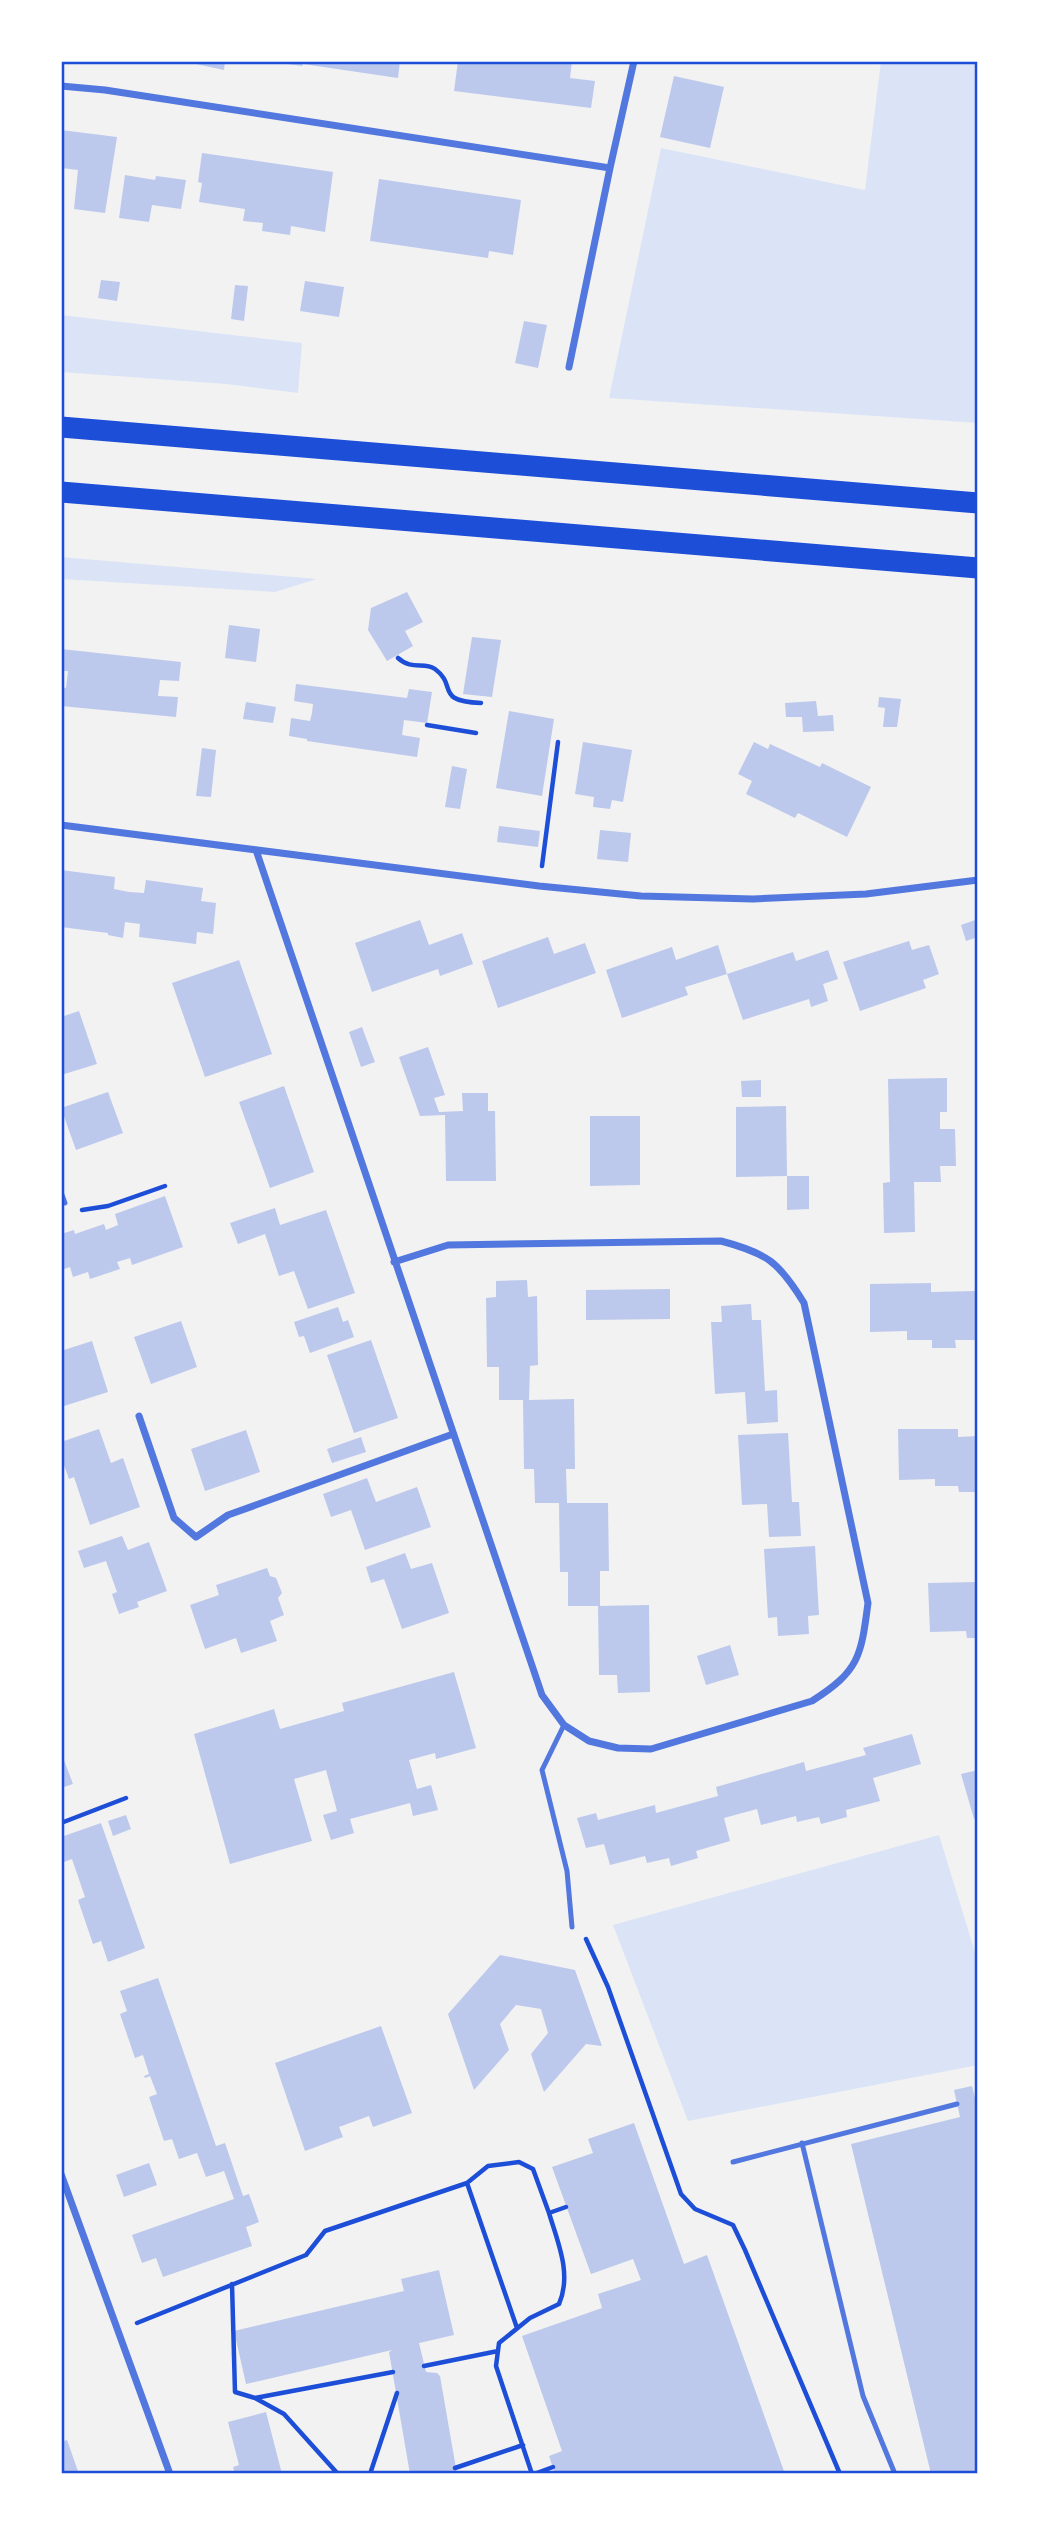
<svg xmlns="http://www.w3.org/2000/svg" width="1039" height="2535" font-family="'Nunito Sans',sans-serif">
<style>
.green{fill:#dbe4f7}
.building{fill:#bdc9ec}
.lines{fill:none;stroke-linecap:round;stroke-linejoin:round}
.path{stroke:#1d4ed8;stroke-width:4.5}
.service{stroke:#5277de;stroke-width:5}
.minor{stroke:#5277de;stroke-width:7}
.motorway{stroke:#1d4ed8;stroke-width:21}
.neatline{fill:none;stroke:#1d4ed8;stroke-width:2.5}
</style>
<rect width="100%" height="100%" fill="#f2f2f2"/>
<path class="green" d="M 881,61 L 978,61 L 978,423 L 609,398 L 661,148 L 865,190 Z
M 61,315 L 302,343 L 298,393 L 226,384 L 61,372 Z
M 61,557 L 317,579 L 275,592 L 61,579 Z
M 939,1835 L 978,1962 L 978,2065 L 688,2121 L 613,1925 Z"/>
<path class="building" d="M 182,61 L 225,61 L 224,70 Z
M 287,61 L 400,61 L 398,78 L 303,64 L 302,66 L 287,64 Z
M 458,61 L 572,61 L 570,78 L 595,81 L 591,108 L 454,91 Z
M 674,76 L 724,87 L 710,148 L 660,137 Z
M 61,130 L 117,137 L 105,213 L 74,209 L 78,170 L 61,168 Z
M 202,153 L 333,172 L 325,232 L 291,226 L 290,235 L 262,231 L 263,223 L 243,221 L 245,209 L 199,202 L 202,183 L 198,182 Z
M 125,175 L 155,180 L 156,176 L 186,180 L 181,209 L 152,205 L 149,222 L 119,218 Z
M 379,179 L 521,200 L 513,255 L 489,251 L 488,258 L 370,241 Z
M 101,280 L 120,282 L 117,301 L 98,298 Z
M 305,281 L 344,287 L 339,317 L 300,311 Z
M 235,285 L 248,286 L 244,321 L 231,319 Z
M 524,321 L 547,325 L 538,368 L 515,363 Z
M 407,592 L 423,622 L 405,631 L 413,646 L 387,661 L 368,630 L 371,608 Z
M 229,625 L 260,629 L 256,662 L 225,658 Z
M 472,637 L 501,640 L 492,697 L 463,694 Z
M 61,649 L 181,662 L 179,681 L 160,680 L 158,696 L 178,697 L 176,717 L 61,706 L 61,687 L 66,688 L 68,671 L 61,671 Z
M 296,684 L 407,698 L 409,689 L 432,692 L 427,723 L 404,720 L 402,735 L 420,738 L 417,757 L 307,741 L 307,739 L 289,736 L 291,718 L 310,721 L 312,713 L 313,704 L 294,701 Z
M 879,697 L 901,699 L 897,727 L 883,727 L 885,708 L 878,707 Z
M 816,701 L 818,716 L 833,715 L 834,731 L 803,732 L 802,717 L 786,717 L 785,703 Z
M 246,702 L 276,707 L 273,723 L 243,719 Z
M 509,711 L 554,719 L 542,796 L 496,788 Z
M 583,742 L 632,750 L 623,802 L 612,800 L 610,809 L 593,807 L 594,797 L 575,794 Z
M 754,742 L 768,749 L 770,744 L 820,767 L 822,763 L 871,787 L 847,837 L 798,813 L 795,818 L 746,794 L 752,781 L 738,774 Z
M 202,748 L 216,750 L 211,797 L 196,796 Z
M 452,766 L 467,769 L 460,809 L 445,807 Z
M 499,826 L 540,831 L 538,847 L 497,842 Z
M 600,830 L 631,833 L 628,862 L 597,859 Z
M 61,870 L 115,877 L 114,889 L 129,892 L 144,893 L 146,880 L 203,888 L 201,901 L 216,903 L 213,934 L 197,932 L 196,944 L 139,937 L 140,924 L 125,922 L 123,938 L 108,935 L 108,933 L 61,927 Z
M 978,919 L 978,937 L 966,941 L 961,925 Z
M 420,920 L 429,945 L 462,933 L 473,964 L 440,976 L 438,969 L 372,992 L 355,943 Z
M 548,937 L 554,954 L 585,943 L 596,973 L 498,1008 L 482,961 Z
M 909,941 L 912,950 L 929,945 L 939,974 L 923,980 L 926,988 L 860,1011 L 843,962 Z
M 718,945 L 727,974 L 685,987 L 688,995 L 622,1018 L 606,970 L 672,947 L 676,960 Z
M 828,950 L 838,979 L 823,984 L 828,1001 L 811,1007 L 809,999 L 743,1020 L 727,974 L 793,952 L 796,961 Z
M 239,960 L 272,1054 L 205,1077 L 172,983 Z
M 79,1011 L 97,1064 L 61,1075 L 61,1017 Z
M 362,1027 L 375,1062 L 361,1067 L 349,1032 Z
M 428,1047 L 445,1095 L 434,1098 L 439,1112 L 463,1111 L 462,1093 L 488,1093 L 488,1111 L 495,1111 L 496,1181 L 446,1181 L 445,1115 L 420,1116 L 399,1057 Z
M 947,1078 L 947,1112 L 940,1112 L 940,1129 L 955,1129 L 956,1166 L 940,1166 L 941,1182 L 914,1182 L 915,1232 L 884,1233 L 883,1183 L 890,1182 L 888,1079 Z
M 761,1080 L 761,1097 L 742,1097 L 741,1081 Z
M 284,1086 L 314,1172 L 270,1188 L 239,1102 Z
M 108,1092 L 123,1133 L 76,1150 L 61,1108 Z
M 786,1106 L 787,1176 L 736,1177 L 736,1107 Z
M 590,1116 L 640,1116 L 640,1185 L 590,1186 Z
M 787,1176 L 809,1176 L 809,1209 L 787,1210 Z
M 165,1196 L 183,1247 L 132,1265 L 130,1258 L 117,1262 L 120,1269 L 90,1279 L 88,1272 L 73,1277 L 70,1267 L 61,1270 L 61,1234 L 74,1230 L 75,1234 L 104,1224 L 106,1230 L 118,1225 L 115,1214 Z
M 275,1208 L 280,1225 L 326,1210 L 355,1293 L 308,1309 L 294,1271 L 279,1276 L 265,1234 L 238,1244 L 230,1223 Z
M 527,1280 L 528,1297 L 537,1296 L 538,1365 L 530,1366 L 529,1400 L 574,1399 L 575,1469 L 566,1469 L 567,1503 L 608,1503 L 609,1571 L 600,1571 L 600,1606 L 568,1606 L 568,1572 L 560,1572 L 559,1503 L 535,1503 L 534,1469 L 524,1469 L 523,1400 L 499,1400 L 499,1367 L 487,1367 L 486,1298 L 496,1297 L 496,1281 Z
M 931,1283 L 931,1292 L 978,1291 L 978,1340 L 955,1340 L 956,1348 L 932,1348 L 932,1340 L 907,1340 L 907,1331 L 870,1332 L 870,1284 Z
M 670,1289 L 670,1319 L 586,1320 L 586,1290 Z
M 751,1304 L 752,1320 L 761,1320 L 765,1391 L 777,1390 L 778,1422 L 747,1424 L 745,1392 L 715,1394 L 711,1322 L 722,1322 L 721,1306 Z
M 338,1307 L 343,1322 L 348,1320 L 354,1337 L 310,1353 L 304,1336 L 299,1337 L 294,1322 Z
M 181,1321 L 197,1367 L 151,1384 L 134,1337 Z
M 371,1340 L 398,1418 L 354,1433 L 327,1355 Z
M 92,1341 L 108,1392 L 61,1407 L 61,1351 Z
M 99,1429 L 111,1463 L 123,1458 L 140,1507 L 90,1525 L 74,1477 L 69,1479 L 61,1457 L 61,1442 Z
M 898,1429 L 958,1429 L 958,1437 L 978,1436 L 978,1492 L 959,1492 L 958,1486 L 935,1486 L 935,1479 L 899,1480 Z
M 246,1430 L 260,1472 L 205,1491 L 191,1449 Z
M 788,1433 L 792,1502 L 799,1502 L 801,1536 L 769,1537 L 767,1504 L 742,1505 L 738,1435 Z
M 361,1437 L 366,1452 L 332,1463 L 327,1449 Z
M 367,1478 L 376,1502 L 417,1487 L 431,1527 L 365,1550 L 351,1510 L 331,1517 L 323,1494 Z
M 122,1536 L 128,1550 L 149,1542 L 167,1591 L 137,1602 L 139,1607 L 119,1614 L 112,1594 L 117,1592 L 106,1561 L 84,1568 L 78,1551 Z
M 815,1546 L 819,1615 L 808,1616 L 809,1634 L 778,1636 L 777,1617 L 768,1618 L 764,1549 Z
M 405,1553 L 411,1569 L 432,1563 L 449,1613 L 402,1629 L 384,1579 L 371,1583 L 366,1567 Z
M 267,1568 L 270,1576 L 276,1578 L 282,1593 L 278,1598 L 284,1615 L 270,1621 L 277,1641 L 241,1653 L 236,1638 L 205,1649 L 190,1605 L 219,1595 L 216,1585 Z
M 978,1582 L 978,1638 L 967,1638 L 966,1631 L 930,1632 L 928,1583 Z
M 649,1605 L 650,1692 L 618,1693 L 617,1675 L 599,1675 L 598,1606 Z
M 730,1645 L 739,1675 L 706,1685 L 697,1656 Z
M 454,1672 L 476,1748 L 436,1759 L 435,1753 L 409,1760 L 417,1789 L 431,1785 L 438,1810 L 413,1816 L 410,1803 L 350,1819 L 354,1833 L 331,1840 L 323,1815 L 337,1811 L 326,1770 L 294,1779 L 312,1841 L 230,1864 L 194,1734 L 274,1709 L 280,1729 L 344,1711 L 342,1703 Z
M 912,1734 L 921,1764 L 873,1778 L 880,1801 L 846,1810 L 847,1817 L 821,1824 L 819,1817 L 797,1822 L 796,1816 L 761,1825 L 757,1809 L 724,1818 L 730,1841 L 696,1851 L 698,1858 L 671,1866 L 669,1858 L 647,1863 L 645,1856 L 610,1865 L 604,1844 L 586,1848 L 577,1818 L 596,1813 L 598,1820 L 655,1805 L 656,1813 L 718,1796 L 716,1787 L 804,1762 L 806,1771 L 866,1755 L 863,1748 Z
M 61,1752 L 73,1784 L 61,1788 Z
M 978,1770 L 978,1818 L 974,1819 L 961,1774 Z
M 126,1815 L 131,1829 L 113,1836 L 108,1821 Z
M 101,1823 L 145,1948 L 108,1962 L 101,1941 L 93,1944 L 78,1900 L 85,1897 L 72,1859 L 64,1862 L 61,1854 L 61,1837 Z
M 500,1955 L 575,1970 L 602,2046 L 586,2044 L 544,2092 L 531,2054 L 548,2033 L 541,2009 L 516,2005 L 500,2024 L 509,2050 L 474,2090 L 448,2014 Z
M 158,1978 L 216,2146 L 225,2143 L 243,2196 L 249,2194 L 259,2222 L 246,2227 L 252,2246 L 163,2277 L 156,2258 L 142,2263 L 132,2235 L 234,2199 L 224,2171 L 206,2177 L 197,2153 L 179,2159 L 172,2139 L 164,2141 L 149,2097 L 157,2094 L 150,2076 L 145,2078 L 144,2076 L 149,2074 L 143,2055 L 135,2058 L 120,2014 L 127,2011 L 120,1991 Z
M 381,2026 L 412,2113 L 373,2127 L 369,2116 L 339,2127 L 343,2137 L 305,2151 L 275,2063 Z
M 972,2086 L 978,2110 L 978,2474 L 931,2474 L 851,2144 L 960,2117 L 954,2090 Z
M 634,2123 L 684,2264 L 707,2255 L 785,2474 L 555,2474 L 549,2456 L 562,2451 L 522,2336 L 602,2308 L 598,2294 L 641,2280 L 633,2259 L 591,2274 L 552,2167 L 593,2153 L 588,2139 Z
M 149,2163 L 157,2185 L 124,2197 L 116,2175 Z
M 439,2270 L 454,2335 L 419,2343 L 426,2372 L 437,2373 L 440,2376 L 457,2474 L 410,2474 L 389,2352 L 392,2350 L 246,2384 L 234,2331 L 404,2291 L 401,2279 Z
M 266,2412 L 282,2474 L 235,2474 L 233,2467 L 239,2465 L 228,2422 Z
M 61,2435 L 64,2441 L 67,2440 L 79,2474 L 61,2474 Z"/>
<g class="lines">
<path class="path" d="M 398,658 C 412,671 424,661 435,669 C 458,686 434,701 481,703
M 427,725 L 476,733
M 542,866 L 558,742
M 82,1210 L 108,1206 L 165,1186
M 61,1823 L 126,1798
M 586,1939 L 608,1987 L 681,2194 L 695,2209 L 733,2225 L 745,2250 L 840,2474
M 467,2183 L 517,2328
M 232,2284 L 235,2392 L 255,2398 L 393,2372
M 137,2323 L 306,2255 L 325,2231 L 467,2183 L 488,2166 L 519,2162 L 533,2169 L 549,2213
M 424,2366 L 498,2351
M 255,2398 L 284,2414 L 338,2474
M 455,2468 L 523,2445
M 370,2474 L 397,2393
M 532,2474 L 496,2366 L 499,2343 L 530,2318 L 559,2304 C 572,2274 558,2243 549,2213 L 566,2207
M 534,2474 L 553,2467"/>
<path class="service" d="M 61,1192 L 65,1203
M 564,1725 L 542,1770 L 567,1871 L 572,1927
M 802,2143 L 863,2396 L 895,2474
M 733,2162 L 957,2104"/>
<path class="minor" d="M 61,86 L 105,90 L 610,168 L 634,61
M 569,367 L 610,168
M 61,825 L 539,886 L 641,896 L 753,899 L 866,894 L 978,880
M 256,850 L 542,1695 L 564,1725 L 589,1741 L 618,1748 L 651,1749 L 812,1701 C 859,1671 861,1657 868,1603 L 804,1303 C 779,1262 767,1253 721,1241 L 448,1245 L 394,1262
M 139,1416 L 174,1518 L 196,1537 L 228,1515 L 453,1434
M 61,2174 L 170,2474"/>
<path class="motorway" d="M 61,427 L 978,503
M 61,492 L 978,568"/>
</g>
<rect width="1039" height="2535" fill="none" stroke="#ffffff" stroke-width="126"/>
<rect x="63" y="63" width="913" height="2409" class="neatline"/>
</svg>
